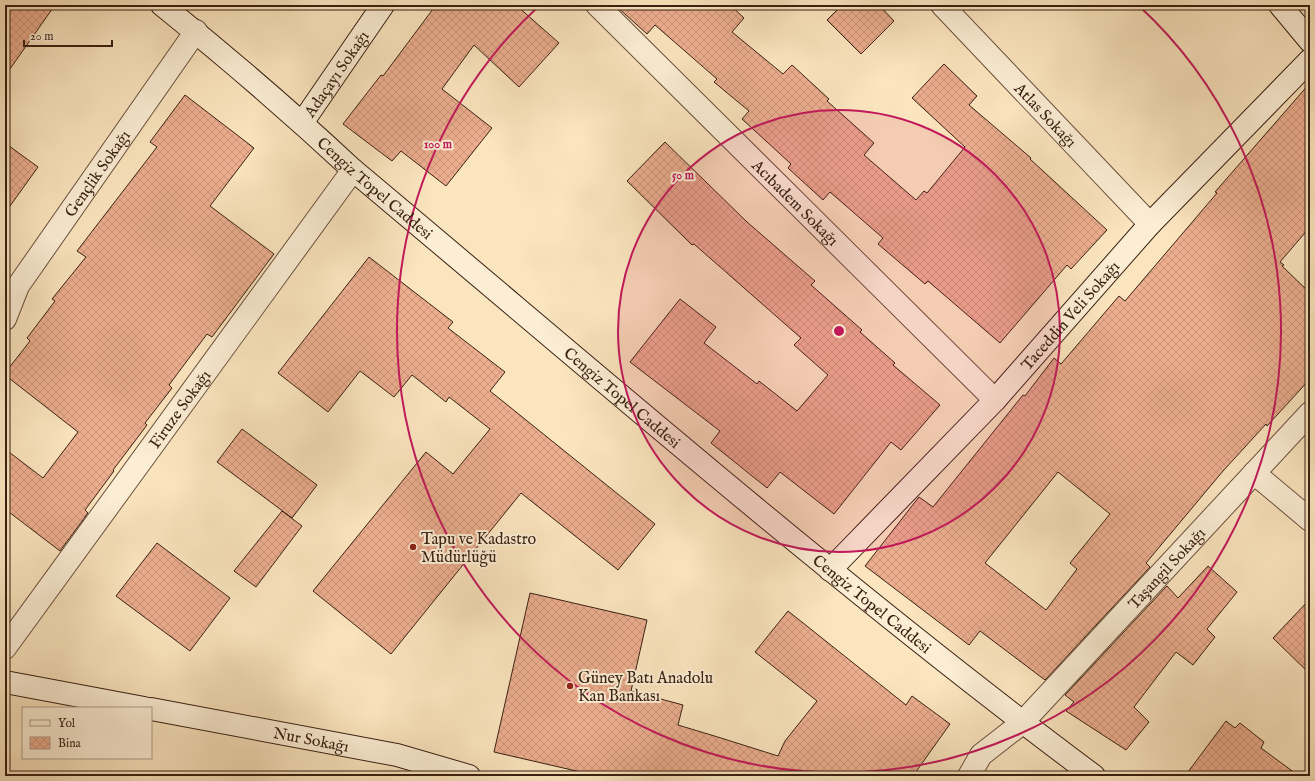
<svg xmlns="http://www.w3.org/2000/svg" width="1315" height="781" font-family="'IM FELL English',serif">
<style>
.building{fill:url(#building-cross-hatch);stroke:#392012;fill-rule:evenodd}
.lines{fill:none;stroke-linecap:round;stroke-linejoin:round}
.street-casing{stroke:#6a513d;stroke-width:24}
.secondary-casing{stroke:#392012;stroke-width:24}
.street{stroke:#fceed5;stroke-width:22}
.secondary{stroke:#fceed5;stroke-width:22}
.ring{fill:none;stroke:#c2185b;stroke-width:2}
.poi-dot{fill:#8f2418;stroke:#fceed5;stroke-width:1.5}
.labels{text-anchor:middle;stroke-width:4;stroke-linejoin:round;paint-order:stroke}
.street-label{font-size:16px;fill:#392012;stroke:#fceed5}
.poi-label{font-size:16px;fill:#392012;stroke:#fceed5;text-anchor:start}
.centre{fill:#c2185b;stroke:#fceed5;stroke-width:2}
.ring-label{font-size:12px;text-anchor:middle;font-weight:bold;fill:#c2185b;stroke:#fceed5;stroke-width:4;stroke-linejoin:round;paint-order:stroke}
</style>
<defs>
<pattern id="building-cross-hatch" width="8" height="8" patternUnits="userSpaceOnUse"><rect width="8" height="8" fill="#ecae8f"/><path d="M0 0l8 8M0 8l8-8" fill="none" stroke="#cb957a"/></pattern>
</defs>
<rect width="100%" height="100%" fill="#fbe5bf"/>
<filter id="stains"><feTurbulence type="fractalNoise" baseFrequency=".005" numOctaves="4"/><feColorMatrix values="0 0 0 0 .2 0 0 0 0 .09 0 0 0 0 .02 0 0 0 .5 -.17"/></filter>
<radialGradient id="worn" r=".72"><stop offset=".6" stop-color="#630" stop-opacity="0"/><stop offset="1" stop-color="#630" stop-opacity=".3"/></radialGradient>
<path class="building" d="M 5,5 L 55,5 L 5,76 Z
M 436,5 L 516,5 L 559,43 L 519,87 L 474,45 L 442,89 L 492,128 L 446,186 L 401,151 L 392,161 L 343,124 L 381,75 L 383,76 Z
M 615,5 L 730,5 L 744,18 L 732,32 L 783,74 L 792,65 L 829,99 L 827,101 L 874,143 L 864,155 L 916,200 L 924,191 L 927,193 L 965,147 L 912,98 L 944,64 L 977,96 L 969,105 L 1031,158 L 1030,159 L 1107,230 L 1071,269 L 1067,265 L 1000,343 L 928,281 L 925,284 L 878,244 L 883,238 L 830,192 L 823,200 L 788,168 L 791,164 L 742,119 L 749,111 L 714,82 L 717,79 L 655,25 L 647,34 Z
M 842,5 L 879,5 L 894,21 L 861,54 L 827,20 Z
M 1310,83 L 1310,227 L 1280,262 L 1284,265 L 1282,266 L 1310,293 L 1310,379 L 1267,426 L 1266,424 L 1223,471 L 1146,563 L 1150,567 L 1045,680 L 980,631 L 969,645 L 865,566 L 919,497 L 933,507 L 1023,395 L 1025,396 L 1054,358 L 1061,364 L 1119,296 L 1125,301 L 1217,193 L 1215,192 ZM 1058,472 L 1110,514 L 1070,563 L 1077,569 L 1046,610 L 985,563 Z
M 185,95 L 254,148 L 210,206 L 274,254 L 212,337 L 207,334 L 169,385 L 172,388 L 145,423 L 147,425 L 113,470 L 114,471 L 85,510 L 88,513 L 60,551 L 5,509 L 5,449 L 43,478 L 78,432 L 5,375 L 5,373 L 30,341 L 27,338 L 55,301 L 52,299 L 86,257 L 77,251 L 157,147 L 150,142 Z
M 665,142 L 747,222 L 815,281 L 811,285 L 862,330 L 860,332 L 895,363 L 893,365 L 940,405 L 901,450 L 891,442 L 834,514 L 780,472 L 767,488 L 711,443 L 720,431 L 630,362 L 680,299 L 716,327 L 704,343 L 757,384 L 759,381 L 797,411 L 828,375 L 794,345 L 801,338 L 694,244 L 692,245 L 627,181 Z
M 5,143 L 38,167 L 5,213 Z
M 369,257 L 453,322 L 448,328 L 505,372 L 490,391 L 655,524 L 618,570 L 521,493 L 391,654 L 313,591 L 426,452 L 453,474 L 490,429 L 449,397 L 446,402 L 412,375 L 394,397 L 360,371 L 328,412 L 278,373 Z
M 242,429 L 317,485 L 292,518 L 217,462 Z
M 282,511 L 302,526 L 256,587 L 234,571 Z
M 157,543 L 230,598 L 190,651 L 116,596 Z
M 1208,566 L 1237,592 L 1207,629 L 1215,637 L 1193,665 L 1176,652 L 1134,707 L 1149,722 L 1126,750 L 1066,711 L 1074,702 L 1065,695 L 1167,586 L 1178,598 Z
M 530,593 L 647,620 L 631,691 L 683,705 L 678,725 L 721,738 L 778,756 L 785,741 L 817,701 L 755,652 L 788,611 L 906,705 L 912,696 L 950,724 L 913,776 L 598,776 L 494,752 Z
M 1310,599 L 1310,674 L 1273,638 Z
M 1226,721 L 1235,728 L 1240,723 L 1264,742 L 1261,748 L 1299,776 L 1185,776 Z"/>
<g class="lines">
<defs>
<g id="street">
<path id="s1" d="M 597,5 L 995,400"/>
<path id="s2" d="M 942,5 L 1150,224"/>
<path id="s3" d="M 5,319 L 18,286 L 196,31"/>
<path d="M 1254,473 L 1310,520"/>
<path id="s4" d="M 5,648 L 353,170"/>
<path id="s5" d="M 969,776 L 981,755 L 1022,723 L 1310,413"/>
</g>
<g id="secondary">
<path id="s6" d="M 162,5 C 228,58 292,113 353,170 C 598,375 838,585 1094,776"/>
<path d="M 1280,5 L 1310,41"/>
<path id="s7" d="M 302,123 L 383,5"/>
<path id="s8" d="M 830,570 L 995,400 L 1150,224 L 1310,60"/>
<path d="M 5,682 L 144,708"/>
<path id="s9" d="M 151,709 L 397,755 L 469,776"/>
</g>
</defs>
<use href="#street" class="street-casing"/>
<use href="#secondary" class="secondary-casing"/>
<use href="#street" class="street"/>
<use href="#secondary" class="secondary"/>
</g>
<circle cx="839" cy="331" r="221" fill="#c2185b" fill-opacity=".12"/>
<g class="ring">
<circle cx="839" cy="331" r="221"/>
<path d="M1138 5A442 442 0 1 1 540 5"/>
</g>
<g class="poi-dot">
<circle cx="413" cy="547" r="4"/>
<circle cx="570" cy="686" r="4"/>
</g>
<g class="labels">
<g class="street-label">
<text dy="6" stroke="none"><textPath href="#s7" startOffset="60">Adaçayı Sokağı</textPath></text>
<text dy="6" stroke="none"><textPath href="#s2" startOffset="151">Atlas Sokağı</textPath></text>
<text dy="6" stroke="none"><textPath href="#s3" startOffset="173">Gençlik Sokağı</textPath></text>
<text dy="6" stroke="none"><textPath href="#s6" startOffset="281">Cengiz Topel Caddesi</textPath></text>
<text dy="6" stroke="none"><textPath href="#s1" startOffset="280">Acıbadem Sokağı</textPath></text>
<text dy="6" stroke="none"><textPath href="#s8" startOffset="350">Taceddin Veli Sokağı</textPath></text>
<text dy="6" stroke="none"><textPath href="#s6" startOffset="605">Cengiz Topel Caddesi</textPath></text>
<text dy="6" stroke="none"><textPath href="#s4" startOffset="296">Firuze Sokağı</textPath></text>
<text dy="6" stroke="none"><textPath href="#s5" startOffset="288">Taşangil Sokağı</textPath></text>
<text dy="6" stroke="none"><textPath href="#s6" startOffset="929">Cengiz Topel Caddesi</textPath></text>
<text dy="6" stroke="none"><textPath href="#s9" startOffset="163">Nur Sokağı</textPath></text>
</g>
<g class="poi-label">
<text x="421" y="544">Tapu ve Kadastro<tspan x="421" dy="18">Müdürlüğü</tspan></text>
<text x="578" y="683">Güney Batı Anadolu<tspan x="578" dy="18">Kan Bankası</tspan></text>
</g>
</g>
<circle cx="839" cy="331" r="6" class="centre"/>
<g class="ring-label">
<text x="438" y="148">100 m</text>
<text x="683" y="179">50 m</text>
</g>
<rect width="1315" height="781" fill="none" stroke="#fbe5bf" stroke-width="20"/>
<rect x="6" y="6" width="1303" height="769" fill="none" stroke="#392012" stroke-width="2"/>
<rect x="10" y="10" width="1295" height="761" fill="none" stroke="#392012"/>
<rect x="22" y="707" width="130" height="52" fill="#fceed5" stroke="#ae9c87"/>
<rect x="30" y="720" width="20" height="6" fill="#fceed5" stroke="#ae9c87"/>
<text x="58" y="727" font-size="12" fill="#392012">Yol</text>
<rect x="30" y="737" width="20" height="12" fill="url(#building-cross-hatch)" stroke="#ae9c87"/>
<text x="58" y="747" font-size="12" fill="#392012">Bina</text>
<path d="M24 40v6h88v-6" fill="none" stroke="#392012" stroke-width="2"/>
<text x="30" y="40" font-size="12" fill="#392012" stroke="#fceed5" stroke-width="3" paint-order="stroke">20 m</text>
<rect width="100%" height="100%" filter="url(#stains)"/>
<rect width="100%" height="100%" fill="url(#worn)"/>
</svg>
